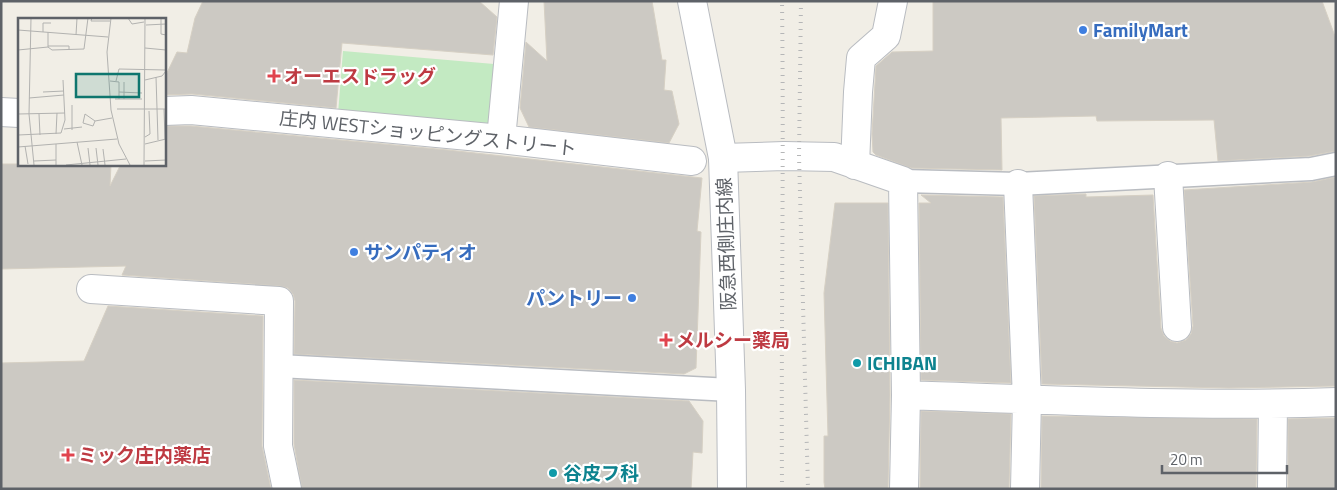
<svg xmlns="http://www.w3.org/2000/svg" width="1337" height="490" font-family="'Titillium Web','Noto Sans JP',sans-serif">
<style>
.green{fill:#c3eac2}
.building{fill:#ccc9c3;stroke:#d6d0c4}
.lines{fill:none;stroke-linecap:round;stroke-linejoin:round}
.service-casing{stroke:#b9bcc1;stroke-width:25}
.pedestrian-casing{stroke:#b9bcc1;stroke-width:30}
.minor-casing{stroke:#b9bcc1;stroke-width:30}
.tertiary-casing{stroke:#b9bcc1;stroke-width:30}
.service{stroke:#fff;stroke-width:22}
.pedestrian{stroke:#fff;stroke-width:28}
.minor{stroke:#fff;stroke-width:28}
.tertiary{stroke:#fff;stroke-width:28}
.rail{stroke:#b5b6b7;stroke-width:4;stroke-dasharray:1 6;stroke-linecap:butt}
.shop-dot{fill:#3f7fe0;stroke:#fff;stroke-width:2}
.health-dot{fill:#e0444e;stroke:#fff;stroke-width:2}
.culture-dot{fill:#0f9aa8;stroke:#fff;stroke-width:2}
.labels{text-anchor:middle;stroke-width:4.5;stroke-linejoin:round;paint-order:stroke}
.shop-label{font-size:19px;font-weight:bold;fill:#366cbe;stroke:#fff;text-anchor:start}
.health-label{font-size:19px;font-weight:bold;fill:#be3a42;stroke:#fff;text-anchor:start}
.street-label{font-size:19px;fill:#5e6268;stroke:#fff}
.culture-label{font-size:19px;font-weight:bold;fill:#0d838f;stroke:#fff;text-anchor:start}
.inset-road{fill:none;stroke:#b2b2b0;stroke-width:1}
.view{fill:#0f766e;fill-opacity:0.15;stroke:#0f766e;stroke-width:2.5}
.inset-edge{fill:none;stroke:#5e6268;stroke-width:2.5}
</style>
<rect width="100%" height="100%" fill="#f1eee6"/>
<path class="green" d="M 343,51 L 494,64 L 488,127 L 338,114 Z"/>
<path class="building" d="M 203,1 L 479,1 L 497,17 L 493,55 L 342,43 L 336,108 L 192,94 L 164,95 L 164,79 L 177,52 L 187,53 L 195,18 Z
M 544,1 L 652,1 L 662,60 L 666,60 L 664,90 L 672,91 L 679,124 L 669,143 L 529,127 L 520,108 L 526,42 L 547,61 Z
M 933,1 L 1322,1 L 1336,39 L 1336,151 L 1309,156 L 1218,161 L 1214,120 L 1097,121 L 1096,116 L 1001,118 L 1002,170 L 911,168 L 876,155 L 873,152 L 872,134 L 876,66 L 892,52 L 933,51 Z
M 164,126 L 191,126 L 448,150 L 702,178 L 697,231 L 701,232 L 696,368 L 684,374 L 294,354 L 295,301 L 293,294 L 288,288 L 280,286 L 122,275 L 126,266 L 1,269 L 1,164 L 111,164 L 110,186 L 121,164 L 164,164 Z
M 1336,177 L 1336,386 L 1229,388 L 1042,384 L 1034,196 L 1086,194 L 1086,197 L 1153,195 L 1161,328 L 1164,336 L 1170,341 L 1177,343 L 1186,340 L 1191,334 L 1193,326 L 1184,190 L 1312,182 Z
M 921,195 L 1003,197 L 1011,383 L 921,380 L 919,203 L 931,203 Z
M 835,203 L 888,203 L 890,395 L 888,489 L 825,489 L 824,482 L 824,436 L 828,436 L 824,293 Z
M 108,306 L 263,316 L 262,446 L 271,489 L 1,489 L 1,363 L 84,361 Z
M 294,380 L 689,401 L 703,421 L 702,453 L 693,452 L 691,489 L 302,489 L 294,444 Z
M 921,411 L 1011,414 L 1009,489 L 920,489 Z
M 1042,416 L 1257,419 L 1256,489 L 1041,489 Z
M 1336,418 L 1336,489 L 1288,489 L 1288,419 Z"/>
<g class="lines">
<defs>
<path id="service" d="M 903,181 L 1018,184 L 1311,169 L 1336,164
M 279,366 L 731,390"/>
<path id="pedestrian" d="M 164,111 L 191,110 L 501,139 L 692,161
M 1,112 L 19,113
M 501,139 L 514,1
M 91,289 L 279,301 L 278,446 L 287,489"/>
<path id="minor" d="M 723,158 L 784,156 L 834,157 L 903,181 L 906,395 L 904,489
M 855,165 L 858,92 L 861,58 L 886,36 L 893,1
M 1168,176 L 1177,327
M 1018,184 L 1027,399 L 1025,489
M 906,395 C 1049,400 1193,407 1336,402
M 1272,489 L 1273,404"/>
<path id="tertiary" d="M 692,1 L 723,158 L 731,390 L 732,489"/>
</defs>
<use href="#service" class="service-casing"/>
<use href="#pedestrian" class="pedestrian-casing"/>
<use href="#minor" class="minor-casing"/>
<use href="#tertiary" class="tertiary-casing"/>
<use href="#service" class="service"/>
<use href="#pedestrian" class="pedestrian"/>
<use href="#minor" class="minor"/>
<use href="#tertiary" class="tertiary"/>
<path class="rail" d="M 801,1 L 799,156 L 808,489
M 782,489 C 781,326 784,164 782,1"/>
</g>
<g class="shop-dot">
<circle cx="1083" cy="30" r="5"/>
<circle cx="354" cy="252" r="5"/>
<circle cx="632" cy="298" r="5"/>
</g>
<g class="health-dot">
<path d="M271.5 68.5h5v5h5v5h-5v5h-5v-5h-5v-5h5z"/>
<path d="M663.5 332.5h5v5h5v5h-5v5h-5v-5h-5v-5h5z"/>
<path d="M65.5 447.5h5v5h5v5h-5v5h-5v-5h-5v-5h5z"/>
</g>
<g class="culture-dot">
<circle cx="857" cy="363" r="5"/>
<circle cx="553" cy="473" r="5"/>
</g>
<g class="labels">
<g class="shop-label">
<text x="1093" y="37">FamilyMart</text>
<text x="364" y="259">サンパティオ</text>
<text x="622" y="305" text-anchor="end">パントリー</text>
</g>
<g class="health-label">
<text x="284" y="83">オーエスドラッグ</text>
<text x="676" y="347">メルシー薬局</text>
<text x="78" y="462">ミック庄内薬店</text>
</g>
<g class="street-label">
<text transform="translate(428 133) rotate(6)" y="7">庄内 WESTショッピングストリート</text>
<text transform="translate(726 244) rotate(-92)" y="7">阪急西側庄内線</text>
</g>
<g class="culture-label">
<text x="867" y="370">ICHIBAN</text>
<text x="563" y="480">谷皮フ科</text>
</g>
</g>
<g transform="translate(18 18)">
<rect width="148" height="148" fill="#f1eee6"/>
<path class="inset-road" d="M 13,0 L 11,96 L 16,147M 74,0 L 73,3 L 92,3M 93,0 L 89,34 L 93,92 L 101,126 L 112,147M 110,0 L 114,6 L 126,4M 143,0 L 143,16 L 148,17M 128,7 L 148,6M 0,12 L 90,19M 25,14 L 25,5 L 33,5M 58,17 L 59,0M 30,28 L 51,28 L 51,32M 30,29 L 34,32 L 66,31 L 70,0M 127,30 L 148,32M 0,32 L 30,29 L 30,14M 138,59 L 140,122M 127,62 L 144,58 L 148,53M 92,63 L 101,64 L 101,81M 98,63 L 101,51 L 148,52M 106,64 L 106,81M 25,74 L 46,73M 101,74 L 124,75M 11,80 L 46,77M 97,81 L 124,81M 99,91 L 148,91M 146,91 L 147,121M 0,96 L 47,95M 21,96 L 22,117M 77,103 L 67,96 L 65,105 L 75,108 L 77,103 L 94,100M 46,111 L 64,109M 54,112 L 54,87M 38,116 L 39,95M 0,117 L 43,115 L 47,102 L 45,62M 127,119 L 132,116 L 131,93M 59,124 L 64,147M 38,126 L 38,147M 127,126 L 148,121M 7,128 L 10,146M 0,129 L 99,121M 70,130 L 72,147M 78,130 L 80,147M 85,131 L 87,147M 16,143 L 38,142M 127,143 L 148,142M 48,147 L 108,141M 126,147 L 127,0"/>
<path class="view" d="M 58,56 L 121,56 L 121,79 L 58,79 Z"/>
<rect width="148" height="148" class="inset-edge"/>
</g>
<rect width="1337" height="490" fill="none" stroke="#5e6268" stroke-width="5"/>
<path d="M1162 465v8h125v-8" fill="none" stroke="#5e6268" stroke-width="2.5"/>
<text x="1170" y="465" font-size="15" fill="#5e6268" stroke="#ffffff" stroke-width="4" paint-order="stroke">20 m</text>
</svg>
